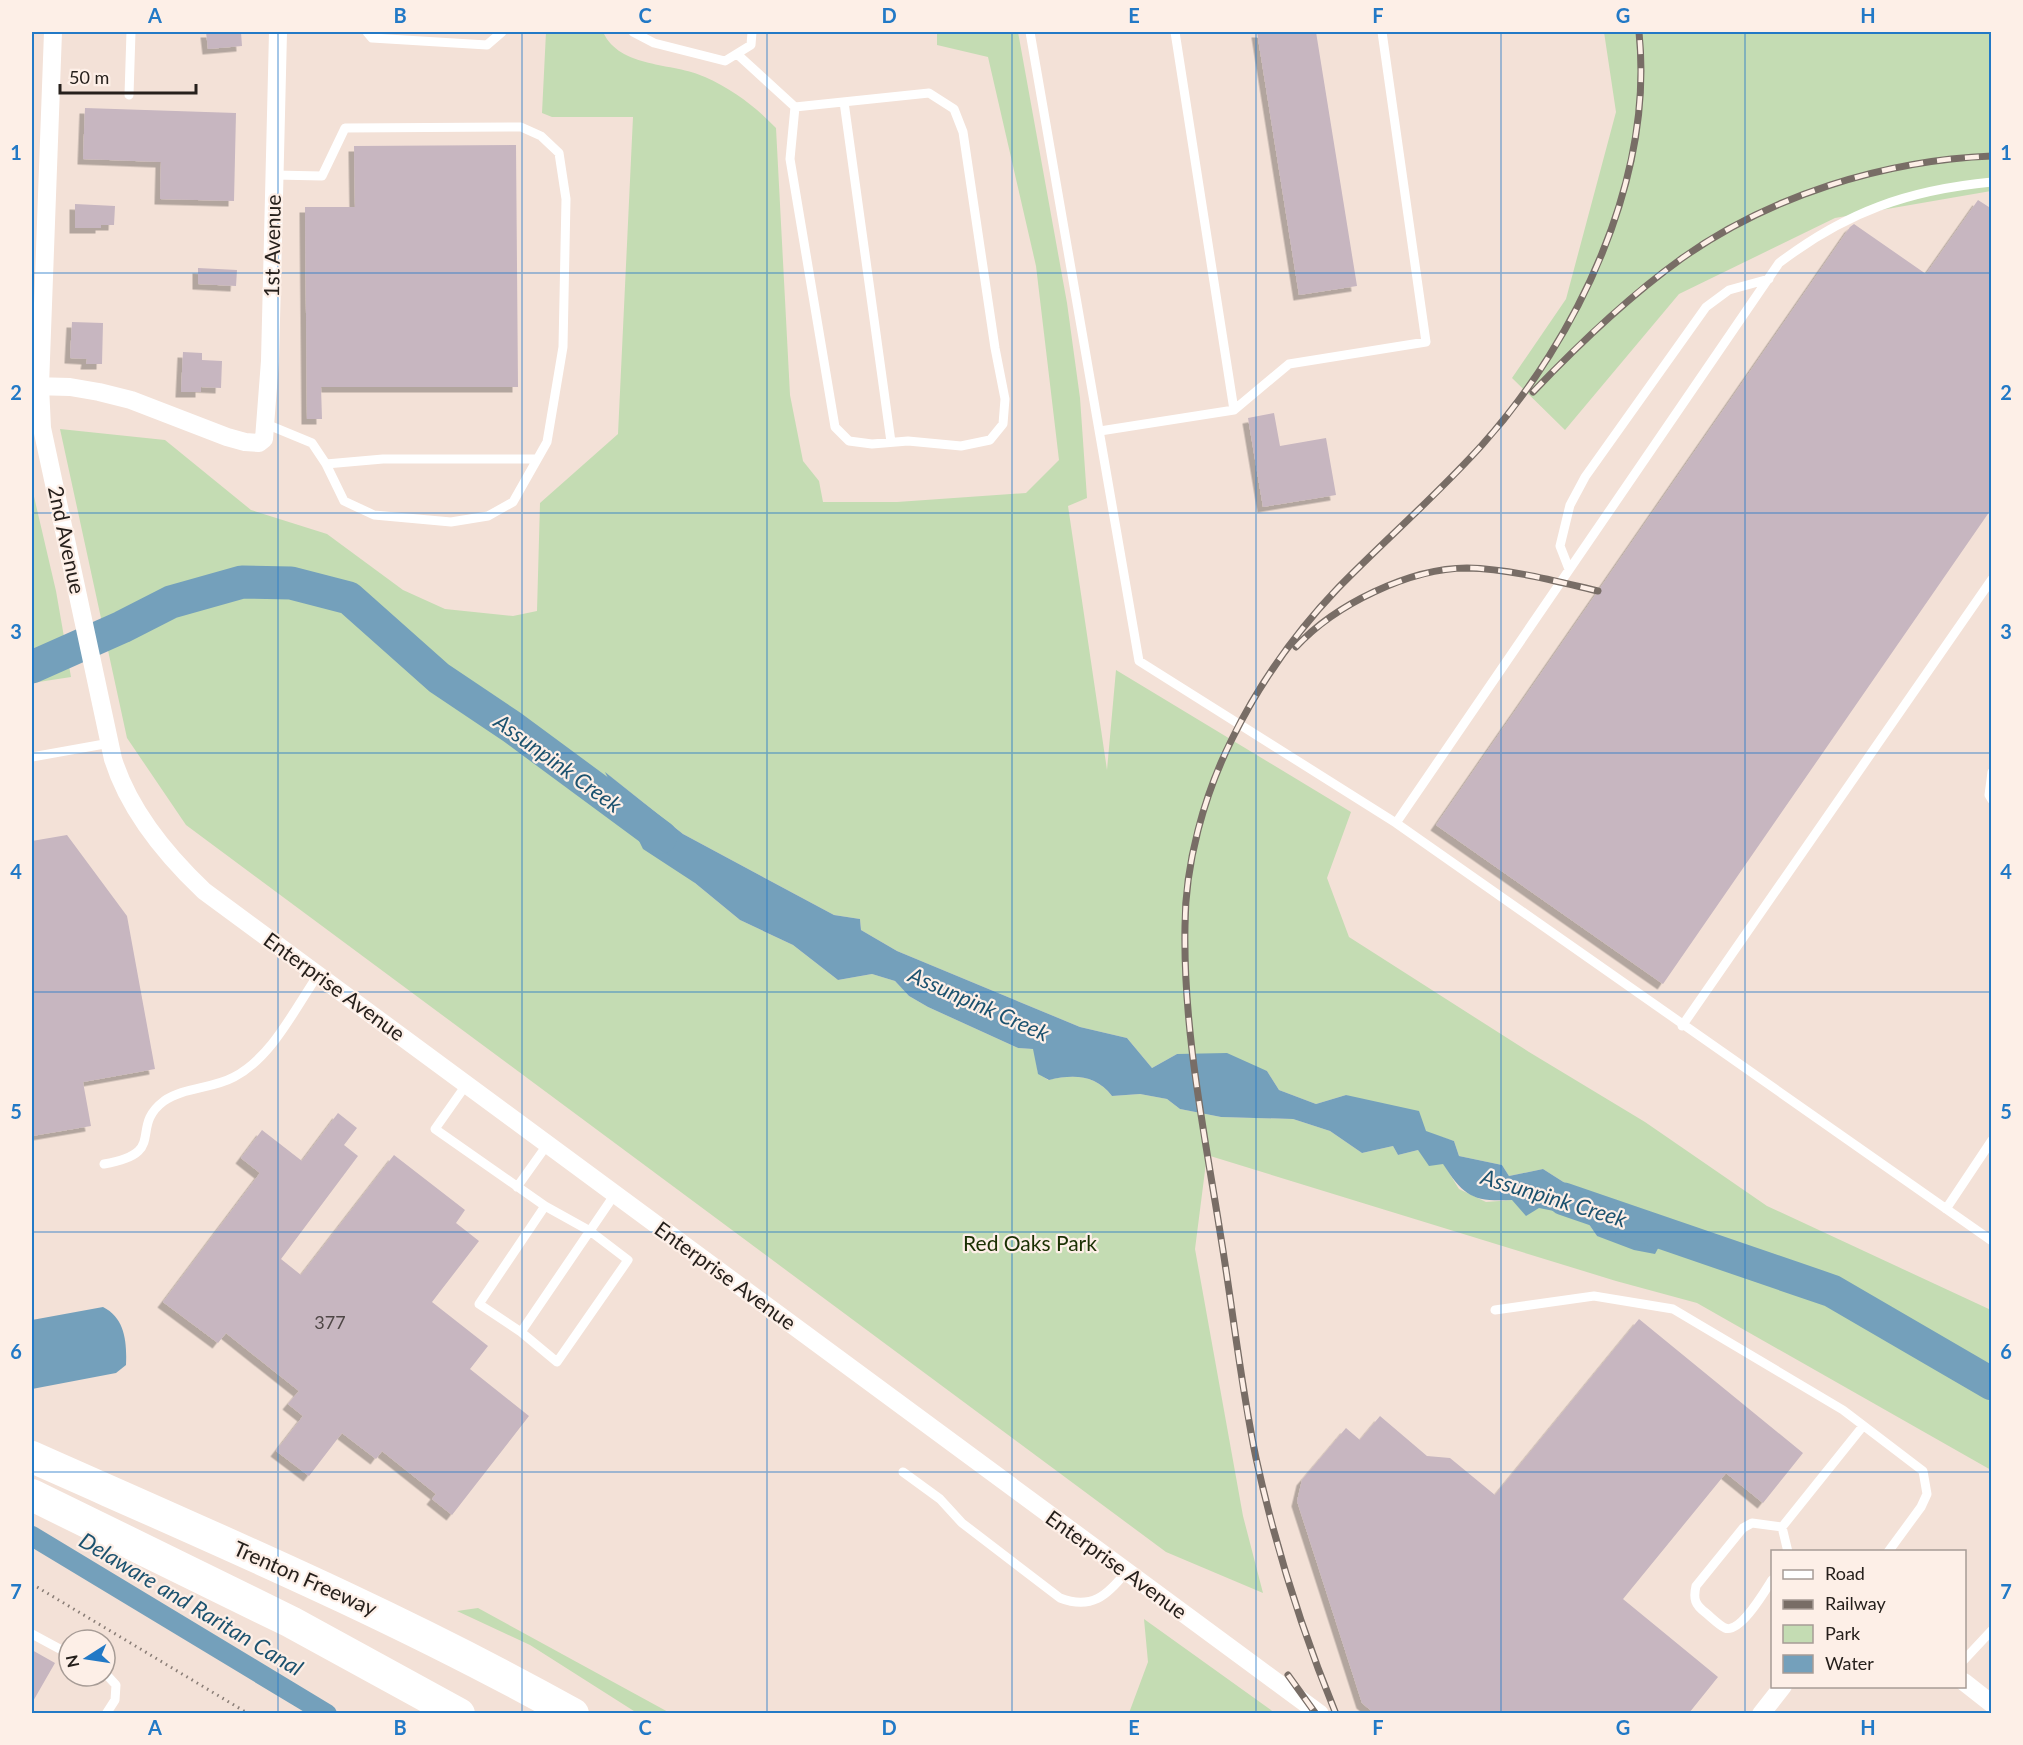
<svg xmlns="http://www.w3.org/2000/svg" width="2023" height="1745" font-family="Lato,sans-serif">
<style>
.green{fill:#c4dcb3;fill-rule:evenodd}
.water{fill:#74a0bb}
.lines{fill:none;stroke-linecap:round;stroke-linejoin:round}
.canal{stroke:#74a0bb;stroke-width:20}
.river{stroke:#74a0bb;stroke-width:33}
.building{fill:#c7b6c0;filter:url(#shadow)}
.path{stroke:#897d76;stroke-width:3;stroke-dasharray:1.5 4.5;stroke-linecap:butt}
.service{stroke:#fff;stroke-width:9}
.minor{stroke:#fff;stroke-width:18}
.motorway{stroke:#fff;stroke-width:32}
.rail-casing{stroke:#786d66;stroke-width:7}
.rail{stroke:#fdefe7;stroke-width:4.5;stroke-dasharray:14;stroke-linecap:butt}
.grid{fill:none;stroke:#2279c6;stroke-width:1.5;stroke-opacity:0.55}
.labels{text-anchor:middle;stroke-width:4.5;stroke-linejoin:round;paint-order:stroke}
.number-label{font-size:18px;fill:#4e4645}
.street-label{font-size:21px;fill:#26201c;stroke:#fdefe7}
.park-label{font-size:21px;fill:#1a3003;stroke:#fdefe7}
.water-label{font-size:22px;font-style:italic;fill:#1c526f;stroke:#fdefe7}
.neatline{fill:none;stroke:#2279c6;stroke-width:2}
.grid-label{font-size:20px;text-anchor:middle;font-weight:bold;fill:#2279c6}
</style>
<defs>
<filter id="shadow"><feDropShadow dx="-5.5" dy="5.5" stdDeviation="0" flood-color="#0004"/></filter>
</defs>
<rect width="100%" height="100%" fill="#f3e1d7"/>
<path class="green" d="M 546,32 L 603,32 C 620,69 673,62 705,77 C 732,89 756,107 776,128 L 790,395 L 803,461 L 819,481 L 823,502 L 897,502 L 1026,493 L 1059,460 L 1036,266 L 988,57 L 937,45 L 937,32 L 1018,32 L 1067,303 L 1080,398 L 1087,498 L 1068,506 L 1107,770 L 1116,670 L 1351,812 L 1327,878 L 1349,937 L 1529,1052 L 1645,1122 L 1767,1206 L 1991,1310 L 1991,1470 L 1697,1303 L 1616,1281 L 1207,1155 L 1195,1249 L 1243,1516 L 1263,1593 L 1166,1552 L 186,825 L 127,738 L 60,429 L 165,440 L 251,510 L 327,534 L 403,590 L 445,609 L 513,616 L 537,611 L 540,503 L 618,434 L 633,117 L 552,117 L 542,113 ZM 606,773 L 683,834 L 834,915 L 860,919 L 861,930 L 897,951 L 1080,1027 L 1127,1038 L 1152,1068 L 1177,1054 L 1267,1071 L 1279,1090 L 1316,1104 L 1346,1095 L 1426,1132 L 1454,1141 L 1459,1156 L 1502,1165 L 1509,1176 L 1543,1169 L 1565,1183 L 1592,1195 L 1613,1223 L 1662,1241 L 1597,1236 L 1584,1217 L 1512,1200 L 1486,1202 L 1459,1189 L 1443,1163 L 1418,1150 L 1398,1155 L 1393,1146 L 1362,1153 L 1330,1131 L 1293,1119 L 1221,1117 L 1180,1109 L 1167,1099 L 1140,1094 L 1112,1096 C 1096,1075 1074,1074 1048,1080 L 1038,1073 L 1034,1049 L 1018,1048 L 928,1007 L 909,996 L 895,981 L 872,974 L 838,980 L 793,945 L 740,920 L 695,883 Z
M 1604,32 L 1991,32 L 1991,191 L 1835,218 L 1679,294 L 1565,430 L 1512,378 L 1566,299 L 1616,112 Z
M 32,488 L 56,591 L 71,677 L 32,683 Z
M 478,1608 L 670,1713 L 637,1713 L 530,1645 L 457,1611 Z
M 1144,1619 L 1275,1713 L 1129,1713 L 1148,1662 Z"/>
<path class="water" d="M 605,772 L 683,834 L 834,915 L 860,919 L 861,930 L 897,951 L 1080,1027 L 1127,1038 L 1152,1068 L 1177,1054 L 1227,1053 L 1267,1071 L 1279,1090 L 1316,1104 L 1346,1095 L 1419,1111 L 1426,1131 L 1454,1141 L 1459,1156 L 1502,1165 L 1509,1176 L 1543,1169 L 1565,1183 L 1592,1195 L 1613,1223 L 1662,1241 L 1655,1254 L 1634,1250 L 1597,1236 L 1584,1217 L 1539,1208 L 1526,1216 L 1512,1200 C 1472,1202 1464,1196 1443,1164 L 1429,1166 L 1418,1150 L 1398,1155 L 1393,1146 L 1362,1153 L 1330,1131 L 1293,1119 L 1221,1117 L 1180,1109 L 1167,1099 L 1140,1094 L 1112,1096 C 1096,1075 1074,1074 1049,1080 L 1038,1074 L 1033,1049 L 1018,1048 L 928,1007 L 909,996 L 895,981 L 872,974 L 838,980 L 793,945 L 740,920 L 695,883 L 643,849 Z
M 103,1307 C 125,1318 127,1342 126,1365 L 116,1373 L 32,1389 L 32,1320 Z"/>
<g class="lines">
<path class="canal" d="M 32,1536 L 327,1714"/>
<path class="river" d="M 32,667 L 122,627 L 171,602 L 242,582 L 291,583 L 349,598 L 439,678 L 512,727 L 661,837
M 1564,1199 L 1832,1291 L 1992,1384"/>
</g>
<path class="building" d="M 206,32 L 241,32 L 242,46 L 208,49 Z
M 1257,32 L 1316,32 L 1357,286 L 1299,295 Z
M 85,108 L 236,113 L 234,201 L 160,199 L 161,162 L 83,159 Z
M 516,145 L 518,387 L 321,387 L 322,419 L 307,419 L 305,207 L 355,207 L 354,146 Z
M 1978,200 L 1992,209 L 1992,508 L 1663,984 L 1436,825 L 1850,227 L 1854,224 L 1926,274 Z
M 75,204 L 115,206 L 114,225 L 101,225 L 101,228 L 75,228 Z
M 198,268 L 237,270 L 236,286 L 198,284 Z
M 72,322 L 103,323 L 102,364 L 86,364 L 87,359 L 70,358 Z
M 183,352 L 202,353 L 202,360 L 222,361 L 221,388 L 201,387 L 201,392 L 181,392 Z
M 1274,413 L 1280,446 L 1326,438 L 1336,495 L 1263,507 L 1248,418 Z
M 67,835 L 127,916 L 155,1069 L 83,1082 L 91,1126 L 32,1136 L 32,841 Z
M 338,1113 L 357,1128 L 344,1145 L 358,1156 L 281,1259 L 301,1275 L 394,1155 L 465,1210 L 456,1223 L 479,1241 L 432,1302 L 488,1346 L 470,1369 L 529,1416 L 452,1515 L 432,1499 L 436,1494 L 382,1451 L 376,1459 L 342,1433 L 309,1476 L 276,1451 L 303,1416 L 288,1404 L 299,1391 L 226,1333 L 218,1343 L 163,1302 L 260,1173 L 241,1158 L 262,1130 L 302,1161 Z
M 1639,1319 L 1803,1453 L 1763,1503 L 1726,1473 L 1623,1599 L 1718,1677 L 1689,1713 L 1374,1713 L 1362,1703 L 1297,1501 L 1302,1480 L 1346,1428 L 1360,1440 L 1380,1416 L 1427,1456 L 1450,1458 L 1495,1495 Z
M 32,1650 L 55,1663 L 32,1703 Z"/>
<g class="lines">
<path class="path" d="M 32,1584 L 249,1714"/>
<path class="service" d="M 367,32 L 372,38 L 487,45 L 502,32
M 633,32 L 654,43 L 725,61 L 751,45 L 752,32
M 1030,32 L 1139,661 L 1396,823 L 1992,1241
M 1175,32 L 1234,410
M 737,54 L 795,107 L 929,93 L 954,109 L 963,132 L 995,348 L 1005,399 L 1003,424 L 990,440 L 961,446 L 908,441 L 872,444 L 849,441 L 835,427 L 790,159 L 795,107
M 129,95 L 131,32
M 844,102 L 891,442
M 266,424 L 312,443 L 326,464 L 344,501 L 374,515 L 451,522 L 488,516 L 513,502 L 547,442 L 563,347 L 566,199 L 559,153 L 541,136 L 521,127 L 345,128 L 322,176 L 275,175
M 1100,431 L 1234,410 L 1289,364 L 1426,342 L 1382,32
M 326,464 L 383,459 L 537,459
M 1569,569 L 1560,546 L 1570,505 L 1585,477 L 1706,307 L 1729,290 L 1769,279
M 32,757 L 110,743
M 1992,772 L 1989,795 L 1992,800
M 1396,823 L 1779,263 C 1846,212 1908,190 1992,182
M 1682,1026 L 1992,579
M 466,1085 L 435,1129 L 545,1206
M 104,1164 C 169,1153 128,1128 164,1101 C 184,1087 212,1089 234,1077 C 272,1057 294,1010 318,975
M 517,1187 L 547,1145
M 1946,1209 L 1992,1140
M 1495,1310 L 1594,1296 L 1673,1309 L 1843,1410 L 1923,1471 L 1927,1494 L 1921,1507 L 1888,1552
M 521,1332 L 479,1304 L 545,1206 L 590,1231 L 628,1260 L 557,1362 L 521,1332 L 615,1194
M 903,1472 L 940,1499 L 962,1523 L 1060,1598 C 1091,1610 1107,1596 1126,1572
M 1782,1527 L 1863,1426
M 1782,1527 L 1788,1552
M 1772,1580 C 1765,1591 1740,1634 1725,1628 C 1719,1625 1712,1618 1706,1613 C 1695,1605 1693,1599 1696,1586 L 1743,1528 L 1752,1523 L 1782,1527
M 32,1634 L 69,1654
M 1964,1660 L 1992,1630
M 105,1673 L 116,1685 L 115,1700 L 106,1714"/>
<path class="minor" d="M 53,32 L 40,386 L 42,428 L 113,759 C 129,810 166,855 204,891 L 1320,1714
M 32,386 L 70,387 L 99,392 L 131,400 L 227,437 L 245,442 L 259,443 L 264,439 L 270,361 L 278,32
M 1964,1682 L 1992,1704
M 1761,1714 L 1783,1686"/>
<path class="motorway" d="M 32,1457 C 214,1538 398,1616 573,1714
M 32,1495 L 291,1622 L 459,1714"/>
<defs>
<path id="rail" d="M 1533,392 C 1579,344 1627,298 1681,259 C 1769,196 1885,160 1992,156
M 1296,647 C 1334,605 1410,568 1467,568 C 1511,569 1555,581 1598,591
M 1288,1675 L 1316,1714
M 1336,1714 C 1302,1631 1275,1545 1256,1458 C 1241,1386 1233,1311 1221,1238 C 1205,1136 1183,1031 1185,926 C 1185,864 1204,795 1232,739 C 1259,684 1295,633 1338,588 C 1385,540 1437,495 1482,445 C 1578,338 1654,178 1639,32"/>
</defs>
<use href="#rail" class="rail-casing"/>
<use href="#rail" class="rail"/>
</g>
<path class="grid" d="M 278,32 L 278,1714M 522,32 L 522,1714M 767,32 L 767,1714M 1012,32 L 1012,1714M 1256,32 L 1256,1714M 1501,32 L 1501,1714M 1745,32 L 1745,1714M 32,273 L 1992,273M 32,513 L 1992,513M 32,753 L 1992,753M 32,992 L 1992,992M 32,1232 L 1992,1232M 32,1472 L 1992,1472"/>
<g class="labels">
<g class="number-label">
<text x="330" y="1329">377</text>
</g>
<g class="street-label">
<text transform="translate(273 246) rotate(-89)" y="7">1st Avenue</text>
<text transform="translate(66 540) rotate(78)" y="7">2nd Avenue</text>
<text transform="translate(334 987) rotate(36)" y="7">Enterprise Avenue</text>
<text transform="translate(725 1276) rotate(36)" y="7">Enterprise Avenue</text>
<text transform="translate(1116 1565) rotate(36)" y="7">Enterprise Avenue</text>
<text transform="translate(305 1579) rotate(24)" y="7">Trenton Freeway</text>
</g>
<g class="park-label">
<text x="1030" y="1251">Red Oaks Park</text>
</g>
<g class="water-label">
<text transform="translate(558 763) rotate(36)" y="8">Assunpink Creek</text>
<text transform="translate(979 1004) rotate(24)" y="8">Assunpink Creek</text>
<text transform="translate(1554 1198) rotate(17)" y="8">Assunpink Creek</text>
<text transform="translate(191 1604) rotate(31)" y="8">Delaware and Raritan Canal</text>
</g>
</g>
<rect width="2023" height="1745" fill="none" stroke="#fdefe7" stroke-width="66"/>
<rect x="1771" y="1550" width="195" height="138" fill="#fdefe7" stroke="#a79c96" stroke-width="1.5"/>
<rect x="1783" y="1570" width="30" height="9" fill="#ffffff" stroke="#a79c96" stroke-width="1.5"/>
<text x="1825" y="1580" font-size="18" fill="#26201c">Road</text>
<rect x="1783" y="1600" width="30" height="9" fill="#786d66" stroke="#a79c96" stroke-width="1.5"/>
<text x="1825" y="1610" font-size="18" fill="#26201c">Railway</text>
<rect x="1783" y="1625" width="30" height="18" fill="#c4dcb3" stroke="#a79c96" stroke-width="1.5"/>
<text x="1825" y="1640" font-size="18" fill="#26201c">Park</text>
<rect x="1783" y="1655" width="30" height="18" fill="#74a0bb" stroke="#a79c96" stroke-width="1.5"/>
<text x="1825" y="1670" font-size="18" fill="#26201c">Water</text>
<g transform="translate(87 1658) rotate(258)"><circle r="28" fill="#fdefe7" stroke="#a79c96" stroke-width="1.5"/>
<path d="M0-4.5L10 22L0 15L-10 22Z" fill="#2279c6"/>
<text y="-9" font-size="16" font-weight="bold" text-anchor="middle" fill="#26201c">N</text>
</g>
<path d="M60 84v9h136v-9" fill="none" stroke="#26201c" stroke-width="3"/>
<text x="69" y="84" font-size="18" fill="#26201c" stroke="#fdefe7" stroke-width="4.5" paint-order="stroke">50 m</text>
<rect x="33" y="33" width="1957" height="1679" class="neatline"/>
<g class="grid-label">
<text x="155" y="23">A</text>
<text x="400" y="23">B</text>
<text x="645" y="23">C</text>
<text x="889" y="23">D</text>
<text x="1134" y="23">E</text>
<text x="1378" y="23">F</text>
<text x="1623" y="23">G</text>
<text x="1868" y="23">H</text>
<text x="16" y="160">1</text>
<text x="2006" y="160">1</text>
<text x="16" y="400">2</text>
<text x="2006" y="400">2</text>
<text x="16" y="639">3</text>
<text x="2006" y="639">3</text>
<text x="16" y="879">4</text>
<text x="2006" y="879">4</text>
<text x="16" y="1119">5</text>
<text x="2006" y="1119">5</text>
<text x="16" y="1359">6</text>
<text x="2006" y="1359">6</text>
<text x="16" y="1599">7</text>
<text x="2006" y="1599">7</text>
<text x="155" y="1735">A</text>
<text x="400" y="1735">B</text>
<text x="645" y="1735">C</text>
<text x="889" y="1735">D</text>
<text x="1134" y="1735">E</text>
<text x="1378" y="1735">F</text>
<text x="1623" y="1735">G</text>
<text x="1868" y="1735">H</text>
</g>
</svg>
